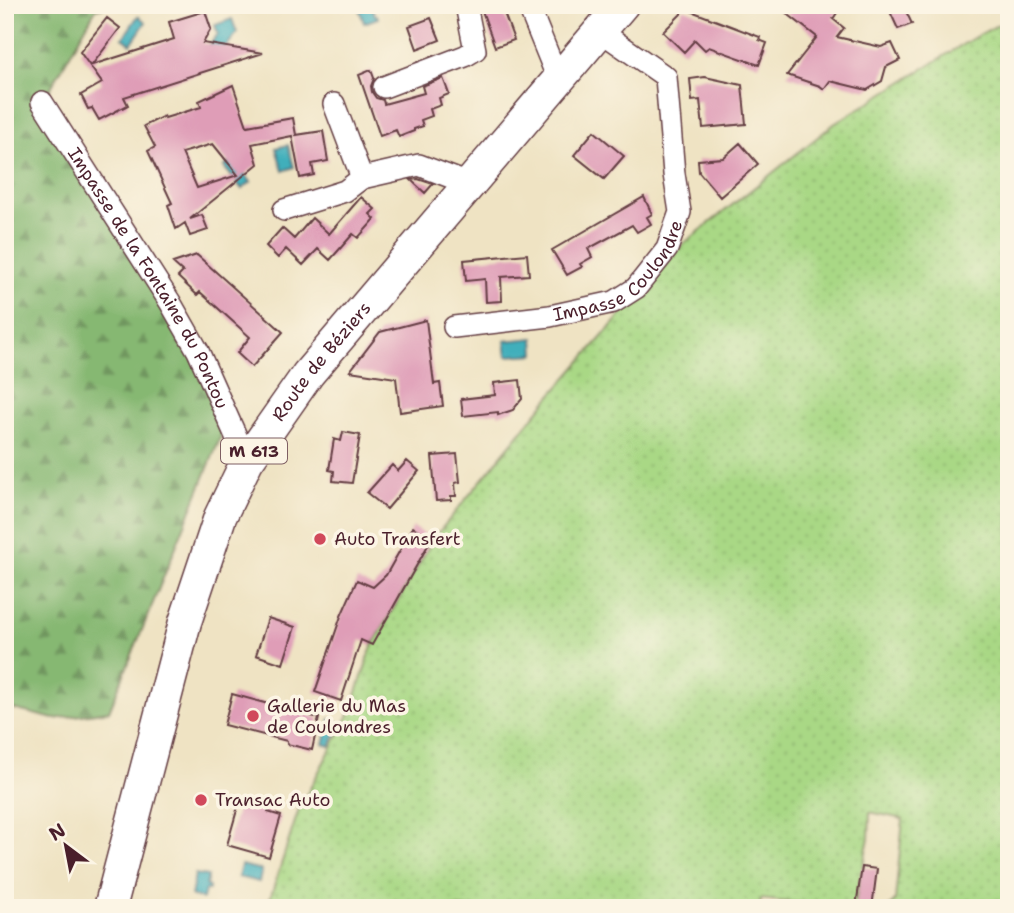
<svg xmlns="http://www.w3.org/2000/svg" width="1014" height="913" font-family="'Shantell Sans',sans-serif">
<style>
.grass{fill:url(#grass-dots);stroke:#7a7c58;stroke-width:2}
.forest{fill:url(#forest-firs);stroke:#686c4e;stroke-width:2}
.water{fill:#3fafbb;stroke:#446773;stroke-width:2}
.building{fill:#df9db7;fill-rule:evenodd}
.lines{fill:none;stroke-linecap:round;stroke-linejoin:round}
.minor-casing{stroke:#633c42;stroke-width:24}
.primary-casing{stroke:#633c42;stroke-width:35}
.minor{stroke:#fff;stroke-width:21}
.primary{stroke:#fff;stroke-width:32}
.poi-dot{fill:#d1495b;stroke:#fcf5e5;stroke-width:2.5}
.labels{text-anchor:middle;stroke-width:7;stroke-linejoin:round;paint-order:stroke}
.shield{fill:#fcf5e5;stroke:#7f5f63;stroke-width:2}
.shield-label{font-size:16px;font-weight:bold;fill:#4a1f2b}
.street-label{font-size:18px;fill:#4a1f2b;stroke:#fcf5e5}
.poi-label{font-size:18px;fill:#4a1f2b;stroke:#fcf5e5;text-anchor:start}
</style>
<defs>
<pattern id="grass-dots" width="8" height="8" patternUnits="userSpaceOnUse" patternTransform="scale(1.75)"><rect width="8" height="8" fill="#a9d885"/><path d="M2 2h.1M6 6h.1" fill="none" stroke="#93b973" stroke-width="1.8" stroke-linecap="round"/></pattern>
<pattern id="forest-firs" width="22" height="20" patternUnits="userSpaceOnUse" patternTransform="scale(1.75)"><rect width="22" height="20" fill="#86b872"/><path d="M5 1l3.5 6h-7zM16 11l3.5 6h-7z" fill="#70955e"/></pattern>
</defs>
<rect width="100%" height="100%" fill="#fcf5e5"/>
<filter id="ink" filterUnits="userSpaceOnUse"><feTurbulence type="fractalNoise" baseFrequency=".0143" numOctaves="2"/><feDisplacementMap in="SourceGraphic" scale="14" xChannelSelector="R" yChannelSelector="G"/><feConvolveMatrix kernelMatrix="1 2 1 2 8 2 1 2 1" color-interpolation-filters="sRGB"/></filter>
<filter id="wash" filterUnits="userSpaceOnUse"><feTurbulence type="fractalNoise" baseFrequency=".00686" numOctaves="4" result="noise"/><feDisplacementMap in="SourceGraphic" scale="28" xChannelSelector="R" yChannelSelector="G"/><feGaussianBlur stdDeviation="1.57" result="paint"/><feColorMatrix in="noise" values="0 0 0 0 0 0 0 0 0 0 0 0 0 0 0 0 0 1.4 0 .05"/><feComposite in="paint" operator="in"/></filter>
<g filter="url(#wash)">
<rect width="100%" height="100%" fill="#efe3c3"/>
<path class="grass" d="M 1009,19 L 1009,908 L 888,908 L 895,901 L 903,819 L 870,812 L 869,838 L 854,908 L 839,908 L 761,899 L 760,908 L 267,908 L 299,809 L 351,711 L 372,646 L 434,538 L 548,399 L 682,245 L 834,124 L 975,37 Z"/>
<path class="forest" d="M 5,5 L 109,5 L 96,9 L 42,103 L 193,353 L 225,426 L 109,711 L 54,719 L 5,707 Z"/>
<path class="water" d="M 358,5 L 371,5 L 375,15 L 377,15 L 378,18 L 364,23 Z
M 138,16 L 146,22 L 131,44 L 123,38 Z
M 232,19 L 237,33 L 217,58 L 206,49 L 218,34 L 215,25 Z
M 288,145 L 294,167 L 283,171 L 276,148 Z
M 233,159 L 251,182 L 242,189 L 224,167 Z
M 534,338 L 535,354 L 507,356 L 505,341 Z
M 330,719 L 341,723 L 330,746 L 324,744 Z
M 241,865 L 262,870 L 259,882 L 238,877 Z
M 195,874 L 208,876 L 206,886 L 209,887 L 209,890 L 205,890 L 203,899 L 191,896 Z"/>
<g id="blocks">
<path class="building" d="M 480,5 L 501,5 L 514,40 L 495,47 Z
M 776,5 L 842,5 L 833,19 L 844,28 L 837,37 L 881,47 L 892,43 L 900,60 L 886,67 L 882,81 L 867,90 L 830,81 L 824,89 L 820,86 L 787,75 L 817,37 Z
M 887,5 L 903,5 L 912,24 L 898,29 Z
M 683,8 L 760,37 L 759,40 L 767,43 L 759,65 L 709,47 L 705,50 L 695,40 L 684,52 L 663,32 L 681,14 Z
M 205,11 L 211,29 L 203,43 L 263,53 L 124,97 L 128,105 L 99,120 L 92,108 L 88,109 L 81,95 L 102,83 L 80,52 L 107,18 L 120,28 L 92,65 L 174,39 L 169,22 Z
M 431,18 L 440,40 L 417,49 L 409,26 Z
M 371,70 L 374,78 L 371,86 L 372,92 L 376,98 L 383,100 L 384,104 L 424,93 L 422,86 L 443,78 L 449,94 L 439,98 L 441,105 L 430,109 L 432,116 L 421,120 L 423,126 L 414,129 L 414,131 L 399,137 L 396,130 L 380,136 L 359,75 Z
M 705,77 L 742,85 L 746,124 L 703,128 L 700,100 L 692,101 L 690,79 Z
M 233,85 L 247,126 L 293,118 L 296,135 L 323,131 L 328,161 L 312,164 L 314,175 L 300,178 L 292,136 L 252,144 L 258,164 L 190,219 L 202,215 L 208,230 L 190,236 L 185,223 L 176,229 L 168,205 L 172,203 L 148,151 L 155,147 L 144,126 L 164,116 L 165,118 L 201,107 L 199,101 ZM 213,144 L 238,175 L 197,188 L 182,153 Z
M 594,131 L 624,156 L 604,179 L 574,155 Z
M 740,143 L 758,164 L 720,197 L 699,172 L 698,160 L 723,158 Z
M 418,179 L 433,184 L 425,193 L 411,180 Z
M 361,197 L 375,209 L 370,214 L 375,219 L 358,238 L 353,234 L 330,260 L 318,249 L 303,265 L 286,249 L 278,258 L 266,246 L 282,228 L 294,239 L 312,218 L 329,234 Z
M 644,197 L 652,214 L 647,217 L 651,224 L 637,232 L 632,225 L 588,249 L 592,257 L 580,264 L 582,267 L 567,275 L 552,250 Z
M 527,254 L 529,275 L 501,277 L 502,301 L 486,302 L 485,279 L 466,281 L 464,260 Z
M 197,255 L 283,332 L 252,367 L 237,353 L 250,337 L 200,292 L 197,295 L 178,277 L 183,272 L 173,263 Z
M 426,320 L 434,384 L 440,383 L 443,406 L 400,412 L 396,378 L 350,371 L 380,332 Z
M 520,380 L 522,399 L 513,410 L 498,415 L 498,412 L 463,416 L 461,399 L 495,395 L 494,383 Z
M 343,432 L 360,435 L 352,483 L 333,481 L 334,471 L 329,470 L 334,439 L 341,441 Z
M 457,454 L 460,482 L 455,483 L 456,496 L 451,496 L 451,500 L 436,501 L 432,456 Z
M 407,461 L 419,471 L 387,509 L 367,493 L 392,465 L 398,471 Z
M 413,527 L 432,538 L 372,645 L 361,640 L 341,701 L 315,692 L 341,616 L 357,580 L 373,587 L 386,575 Z
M 268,618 L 295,627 L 283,664 L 256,655 Z
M 232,694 L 319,718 L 312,750 L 287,744 L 287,741 L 224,725 Z
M 239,803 L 252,807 L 253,803 L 269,808 L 268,812 L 281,816 L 269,857 L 227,845 Z
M 862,867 L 877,869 L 872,908 L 856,906 Z"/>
</g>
</g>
<g filter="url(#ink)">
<use href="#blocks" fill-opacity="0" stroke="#633c42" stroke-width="2"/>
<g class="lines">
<defs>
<g id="minor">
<path d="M 528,5 L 558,79"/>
<path d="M 384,87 L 465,56 L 475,50 L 466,5"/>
<path id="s1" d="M 42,102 L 170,302 L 198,351 L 247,461"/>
<path d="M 334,104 L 362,178 L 419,165 L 469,184"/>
<path d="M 284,210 L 345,191 L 362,178"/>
<path id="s2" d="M 454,327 L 550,316 L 614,302 L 636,288 L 667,249 L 680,212 L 674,174 L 666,77 L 600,31"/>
</g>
<g id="primary">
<path id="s3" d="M 110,908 L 185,622 L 220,517 L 247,461 L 308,374 L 622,5"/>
</g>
</defs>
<use href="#minor" class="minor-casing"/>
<use href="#primary" class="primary-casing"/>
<use href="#minor" class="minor"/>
<use href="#primary" class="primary"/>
</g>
</g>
<g class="poi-dot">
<circle cx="320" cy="539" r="7"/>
<circle cx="253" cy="716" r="7"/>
<circle cx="201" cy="800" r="7"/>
</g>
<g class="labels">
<rect class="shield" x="221" y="438.5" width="66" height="25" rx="5"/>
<g class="shield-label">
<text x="254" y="457">M 613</text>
</g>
<g class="street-label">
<text dy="6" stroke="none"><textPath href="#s2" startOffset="184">Impasse Coulondre</textPath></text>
<text dy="6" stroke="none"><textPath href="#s1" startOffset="206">Impasse de la Fontaine du Pontou</textPath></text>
<text dy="6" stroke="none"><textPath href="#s3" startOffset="593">Route de Béziers</textPath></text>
</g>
<g class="poi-label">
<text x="334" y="545">Auto Transfert</text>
<text x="267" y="712">Gallerie du Mas<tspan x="267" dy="21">de Coulondres</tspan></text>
<text x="215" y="806">Transac Auto</text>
</g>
</g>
<rect width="1014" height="913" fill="none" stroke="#fcf5e5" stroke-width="28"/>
<g transform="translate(66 846) rotate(328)" stroke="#fcf5e5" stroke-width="5" paint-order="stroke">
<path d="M0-5L12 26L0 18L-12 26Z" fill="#4a1f2b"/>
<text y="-10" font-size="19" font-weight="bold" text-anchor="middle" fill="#4a1f2b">N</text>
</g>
</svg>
